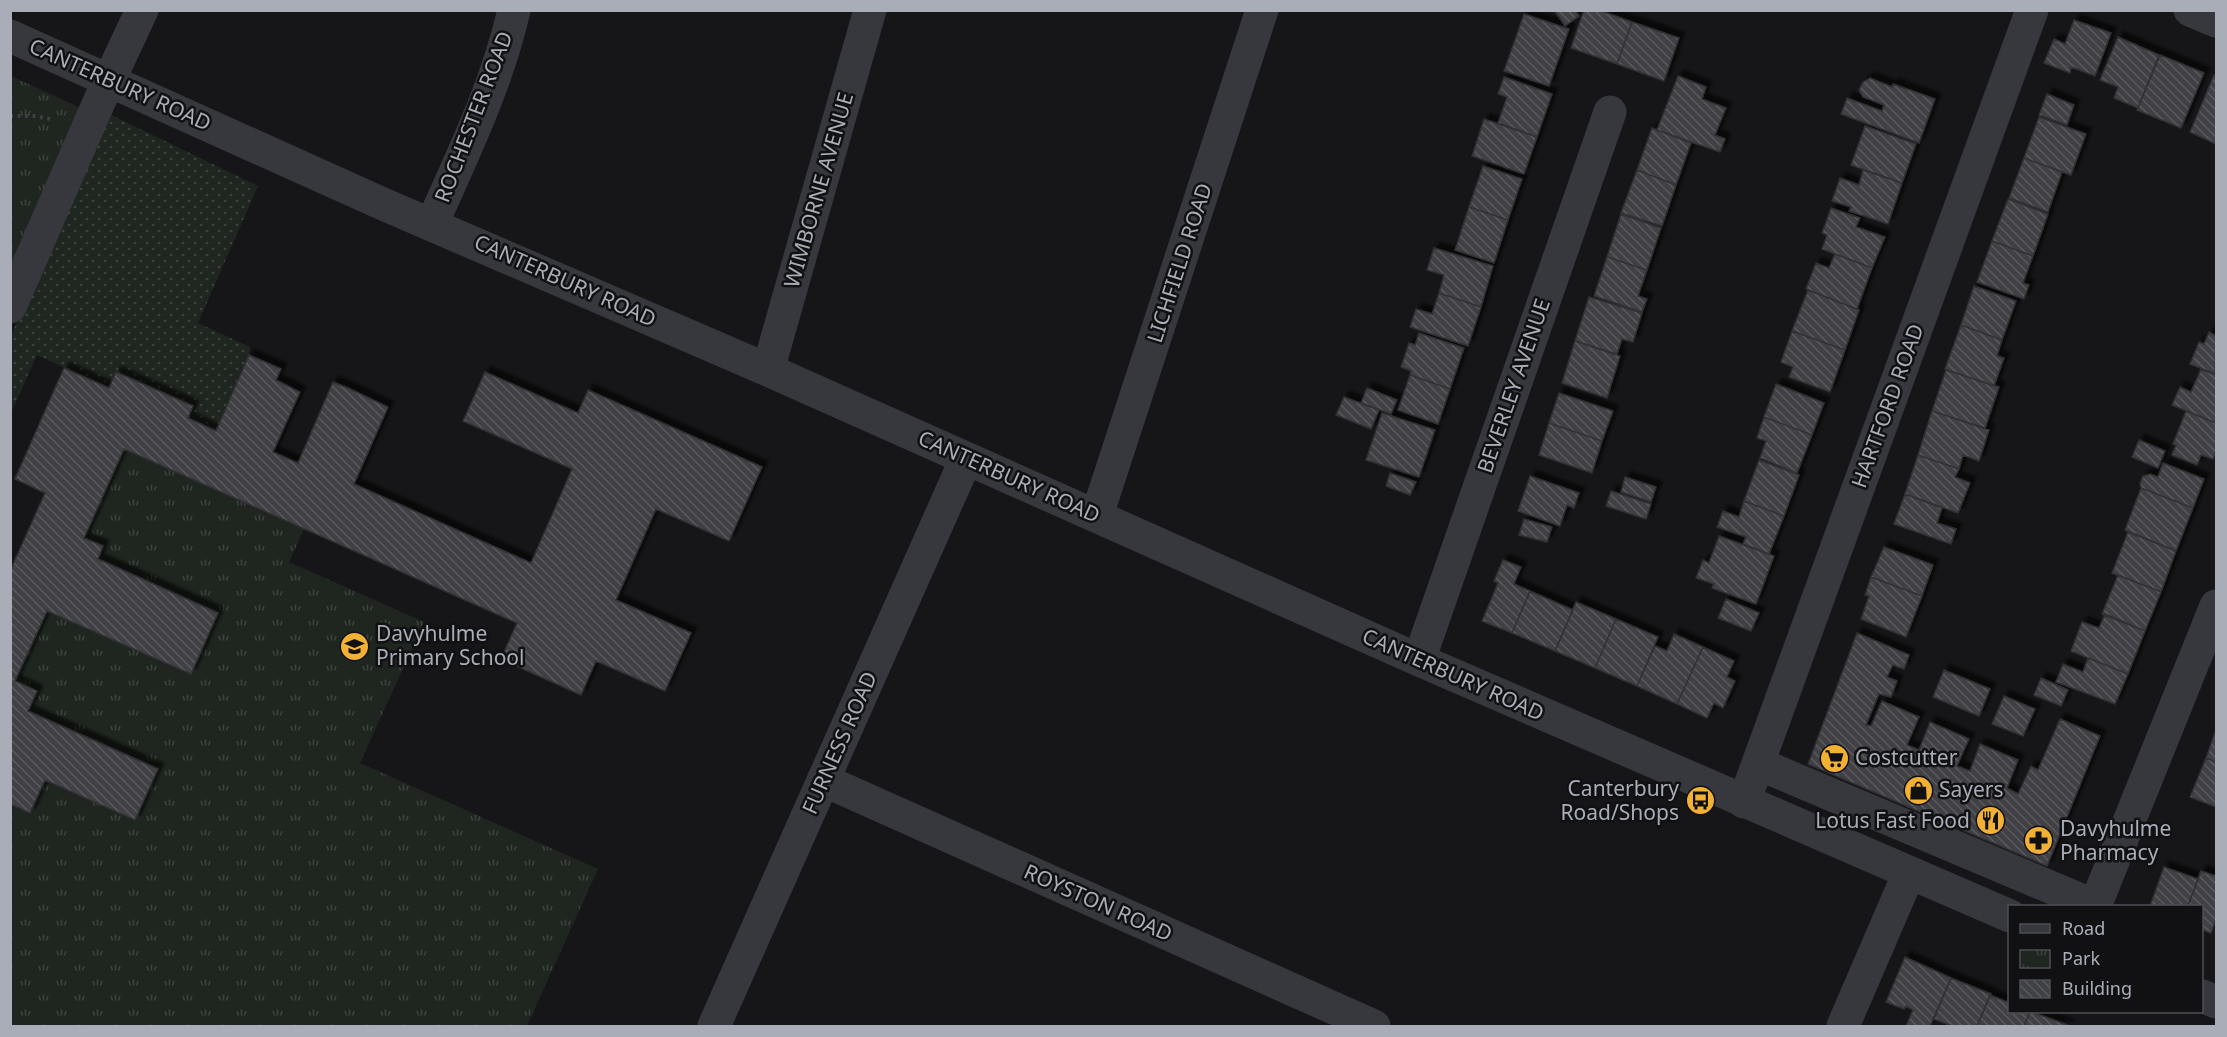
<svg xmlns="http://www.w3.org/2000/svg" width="2227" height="1037" font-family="'Noto Sans',sans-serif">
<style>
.grass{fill:url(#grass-dots)}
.park{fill:url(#park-tufts)}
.building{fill:url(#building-back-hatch);stroke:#303034;stroke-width:1.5;filter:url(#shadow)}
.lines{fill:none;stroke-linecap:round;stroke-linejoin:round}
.path{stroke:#3d3f44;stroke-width:4;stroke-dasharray:3 4.5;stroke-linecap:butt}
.minor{stroke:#37383d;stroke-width:33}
.labels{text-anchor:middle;stroke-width:5;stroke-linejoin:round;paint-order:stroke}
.street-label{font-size:21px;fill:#a8adb8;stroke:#111113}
.poi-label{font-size:21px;fill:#a8adb8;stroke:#111113;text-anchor:start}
</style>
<defs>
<pattern id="grass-dots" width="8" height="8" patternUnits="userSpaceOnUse" patternTransform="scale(1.5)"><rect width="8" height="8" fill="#1e261f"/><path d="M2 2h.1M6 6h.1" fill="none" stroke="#3c433d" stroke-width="1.8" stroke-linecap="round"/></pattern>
<pattern id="park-tufts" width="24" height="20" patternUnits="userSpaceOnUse" patternTransform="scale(1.5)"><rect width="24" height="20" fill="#1e261f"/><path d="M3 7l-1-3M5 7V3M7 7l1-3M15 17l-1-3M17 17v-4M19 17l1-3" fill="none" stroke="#3c433d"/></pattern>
<pattern id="building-back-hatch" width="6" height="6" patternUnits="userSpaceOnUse" patternTransform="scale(1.5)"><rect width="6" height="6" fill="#404145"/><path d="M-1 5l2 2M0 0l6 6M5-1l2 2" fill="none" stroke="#595a5e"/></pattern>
<filter id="shadow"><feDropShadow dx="5.5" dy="-5.5" stdDeviation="1.5" flood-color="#0009"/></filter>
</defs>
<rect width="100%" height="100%" fill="#161618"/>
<path class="grass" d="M 105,112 L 258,186 L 198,323 L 250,347 L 249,355 L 216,431 L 188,418 L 193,405 L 117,372 L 109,388 L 37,355 L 11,413 L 11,336 Z"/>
<path class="park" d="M 11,76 L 83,109 L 11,271 Z
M 124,449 L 304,529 L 289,562 L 424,622 L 360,763 L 598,869 L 527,1026 L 11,1026 L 11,804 L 30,812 L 45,780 L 157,769 L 28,711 L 37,691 L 15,681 L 47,611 L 191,674 L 218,613 L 98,559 L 103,546 L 84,538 Z"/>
<path class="building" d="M 1554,10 L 1575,10 L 1579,16 L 1565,26 Z
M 1584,10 L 1599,10 L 1632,22 L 1617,64 L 1571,48 Z
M 1524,14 L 1569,29 L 1549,86 L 1504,71 Z
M 2074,20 L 2111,33 L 2095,76 L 2071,67 L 2070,73 L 2044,63 L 2054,39 L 2065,44 Z
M 1632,22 L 1679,38 L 1664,81 L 1617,64 Z
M 2118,37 L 2159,55 L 2138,108 L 2114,98 L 2118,87 L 2100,80 Z
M 2160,55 L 2204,73 L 2181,128 L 2137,110 Z
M 2214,75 L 2216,76 L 2216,144 L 2190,132 Z
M 1678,76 L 1706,87 L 1702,99 L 1726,108 L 1715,135 L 1725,139 L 1720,152 L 1657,130 Z
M 1504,77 L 1552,94 L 1537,137 L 1498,123 L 1507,97 L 1498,94 Z
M 1870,78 L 1892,87 L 1893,84 L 1935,99 L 1919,143 L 1841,114 L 1847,98 L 1882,111 L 1884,105 L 1863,97 L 1859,90 L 1863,82 Z
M 2047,94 L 2074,105 L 2067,125 L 2039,115 Z
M 2039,117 L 2086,134 L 2071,175 L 2024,158 Z
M 1484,119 L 1537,137 L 1524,174 L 1472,156 Z
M 1865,126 L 1916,144 L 1902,183 L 1851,165 Z
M 1652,128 L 1691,143 L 1676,185 L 1637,170 Z
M 2024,158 L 2062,172 L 2048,212 L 2009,198 Z
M 1483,166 L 1522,179 L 1508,220 L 1469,207 Z
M 1637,170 L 1676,185 L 1662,226 L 1621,213 Z
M 1863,170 L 1902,183 L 1888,224 L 1849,211 L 1851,207 L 1832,201 L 1840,178 L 1859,185 Z
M 2008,199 L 2048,214 L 2033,256 L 1992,241 Z
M 1469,207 L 1508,220 L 1494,263 L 1455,250 Z
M 1831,208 L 1860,218 L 1856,227 L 1885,237 L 1872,268 L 1822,249 L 1827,235 L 1822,233 Z
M 1621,214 L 1661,228 L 1647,270 L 1607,257 Z
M 1992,241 L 2033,256 L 2023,283 L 2029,285 L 2024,299 L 1977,282 Z
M 1434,248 L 1493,266 L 1481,307 L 1439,293 L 1444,275 L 1427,270 Z
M 1835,254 L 1872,268 L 1857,309 L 1806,289 L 1816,263 L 1829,268 Z
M 1607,257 L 1647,270 L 1638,296 L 1647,299 L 1642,312 L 1594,296 Z
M 1974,286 L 2016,301 L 2002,340 L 1961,325 Z
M 1808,290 L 1859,310 L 1845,350 L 1792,331 Z
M 1439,293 L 1481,307 L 1468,346 L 1410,327 L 1416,309 L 1432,314 Z
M 1589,297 L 1642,313 L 1633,342 L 1622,339 L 1617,354 L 1575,341 Z
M 1961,325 L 2002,340 L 1997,356 L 2004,358 L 1994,386 L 1945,369 Z
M 1792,331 L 1845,350 L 1830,392 L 1789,377 L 1793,367 L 1781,362 Z
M 2209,332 L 2216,336 L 2215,374 L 2190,364 L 2199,342 L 2204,344 Z
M 1419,333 L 1464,348 L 1450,389 L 1410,375 L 1411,371 L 1401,367 L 1409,343 L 1415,345 Z
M 1575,341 L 1620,356 L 1607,398 L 1562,383 Z
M 249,355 L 281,369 L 276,380 L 300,392 L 273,452 L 298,463 L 333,382 L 348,388 L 388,407 L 354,484 L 531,563 L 572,469 L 463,421 L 485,372 L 578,413 L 588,390 L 762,467 L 729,541 L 656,509 L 616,600 L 691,633 L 665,691 L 596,661 L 581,695 L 501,659 L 517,623 L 124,449 L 84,538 L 103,546 L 98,559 L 218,613 L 191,674 L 47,611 L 15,681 L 37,691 L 28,711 L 158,769 L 135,820 L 45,780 L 30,813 L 10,804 L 10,571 L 45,493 L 15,479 L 64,368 L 109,388 L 116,372 L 193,406 L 188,418 L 216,431 Z
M 2201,369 L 2216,375 L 2216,423 L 2172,405 L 2180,387 L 2191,392 Z
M 1946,370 L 1999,387 L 1985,428 L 1932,411 Z
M 1410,375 L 1450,389 L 1438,424 L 1398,410 Z
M 1776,384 L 1824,403 L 1812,435 L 1764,417 Z
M 1367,388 L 1397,400 L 1391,414 L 1361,403 Z
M 1559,393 L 1613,411 L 1602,441 L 1549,423 Z
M 1344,397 L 1379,410 L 1371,429 L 1336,415 Z
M 1932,411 L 1989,430 L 1979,461 L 1963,455 L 1959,469 L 1918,455 Z
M 2186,411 L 2216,423 L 2216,450 L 2213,459 L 2201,455 L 2197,465 L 2172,455 L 2176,445 L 2173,444 Z
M 1382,413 L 1435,430 L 1419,477 L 1366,460 Z
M 1764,417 L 1812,435 L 1797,473 L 1760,458 L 1766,441 L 1757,438 Z
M 1549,423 L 1602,441 L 1592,473 L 1539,455 Z
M 2139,440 L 2165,451 L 2158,468 L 2132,457 Z
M 1918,455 L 1959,469 L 1955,477 L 1970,483 L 1958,513 L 1905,494 Z
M 1759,460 L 1799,475 L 1784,516 L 1744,501 Z
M 2163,463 L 2204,479 L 2193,508 L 2141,488 L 2140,483 L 2143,476 L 2150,474 L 2158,477 Z
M 1390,473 L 1416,482 L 1410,495 L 1386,486 Z
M 1530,476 L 1579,493 L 1574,508 L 1567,505 L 1560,526 L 1518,511 Z
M 1625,477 L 1656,487 L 1651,502 L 1621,492 Z
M 2141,488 L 2193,508 L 2176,551 L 2125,530 Z
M 1611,491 L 1651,504 L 1646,519 L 1606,506 Z
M 1905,494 L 1942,508 L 1937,523 L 1956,529 L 1951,544 L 1894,524 Z
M 1744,501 L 1784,516 L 1769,554 L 1743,544 L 1746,537 L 1717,527 L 1723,511 L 1739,517 Z
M 1524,519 L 1552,527 L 1547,542 L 1519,535 Z
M 2128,532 L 2176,551 L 2161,592 L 2112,573 Z
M 1719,536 L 1774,556 L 1756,604 L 1712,588 L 1714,584 L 1696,578 L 1703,560 L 1709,563 Z
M 1884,547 L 1933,565 L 1922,596 L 1871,577 Z
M 1503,560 L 1521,567 L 1514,584 L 1530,591 L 1512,633 L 1482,621 L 1498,583 L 1494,581 Z
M 2118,575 L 2161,592 L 2145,631 L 2102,614 Z
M 1871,577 L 1922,596 L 1906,637 L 1861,619 L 1869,596 L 1865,595 Z
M 1530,591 L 1573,610 L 1555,651 L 1512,633 Z
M 1726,599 L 1759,613 L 1751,631 L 1718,618 Z
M 1576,602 L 1616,619 L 1595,668 L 1555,651 Z
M 2105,614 L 2145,631 L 2128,674 L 2071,651 L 2082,622 L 2099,628 Z
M 1616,619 L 1658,637 L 1637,686 L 1595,668 Z
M 1857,633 L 1909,655 L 1904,669 L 1893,665 L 1887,677 L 1897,681 L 1891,697 L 1879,694 L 1866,725 L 1871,726 L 1882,701 L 1919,717 L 1907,745 L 1919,750 L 1930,722 L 1969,739 L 1957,766 L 1970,771 L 1980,744 L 2018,760 L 2007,788 L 2018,794 L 2031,766 L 2038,770 L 2060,719 L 2100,736 L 2047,866 L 1808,764 Z
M 1674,634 L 1703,647 L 1677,704 L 1637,686 L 1655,646 L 1667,651 Z
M 1703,647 L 1734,661 L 1727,677 L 1735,681 L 1723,708 L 1714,703 L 1707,718 L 1677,704 Z
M 2088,658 L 2128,674 L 2115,704 L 2056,682 L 2063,664 L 2083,672 Z
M 1944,670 L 1990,689 L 1979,716 L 1933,697 Z
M 2041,678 L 2068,690 L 2061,706 L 2034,695 Z
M 2004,696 L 2035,709 L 2023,736 L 1992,724 Z
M 2216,730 L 2216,762 L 2206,758 Z
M 2206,758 L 2216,762 L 2216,807 L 2190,797 Z
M 2164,867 L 2198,879 L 2188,906 L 2150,906 Z
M 2201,871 L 2216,876 L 2216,919 L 2211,933 L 2202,930 L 2202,906 L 2188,906 Z
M 1905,957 L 1951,978 L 1930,1026 L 1906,1026 L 1913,1010 L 1906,1006 L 1904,1009 L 1886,1002 Z
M 1951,978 L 1991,994 L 1977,1026 L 1952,1026 L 1934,1019 Z
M 1990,995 L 2010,1003 L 2010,1012 L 2030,1012 L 2024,1026 L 1977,1026 Z
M 2030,1012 L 2032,1012 L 2068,1025 L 2067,1026 L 2024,1026 Z"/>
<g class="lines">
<path class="path" d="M 10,116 L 36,116 L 54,120"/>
<path class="minor" d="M 2190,10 L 2216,21
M 10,36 L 383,204 L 768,370 L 1419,660 L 2010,916
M 432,224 C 463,154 497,85 514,10
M 10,307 L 99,102 L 142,10
M 768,370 L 870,10
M 1097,515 L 1262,10
M 1419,660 L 1610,112
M 1759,764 L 2095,906
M 823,780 L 1374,1026
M 1744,802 L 2032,10
M 2095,906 L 2216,606
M 2202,996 L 2216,1002
M 714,1026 L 966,459
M 1843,1026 L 1909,873"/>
</g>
<defs>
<symbol id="school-disc" viewBox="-11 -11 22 22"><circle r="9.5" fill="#f2b134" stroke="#111113"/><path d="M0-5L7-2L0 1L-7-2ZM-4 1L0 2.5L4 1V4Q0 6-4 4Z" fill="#111"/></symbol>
<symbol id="supermarket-disc" viewBox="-11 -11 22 22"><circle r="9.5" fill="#f2b134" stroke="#111113"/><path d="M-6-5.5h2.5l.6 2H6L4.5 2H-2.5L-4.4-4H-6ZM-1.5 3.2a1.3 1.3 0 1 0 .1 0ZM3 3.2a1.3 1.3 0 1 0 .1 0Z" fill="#111"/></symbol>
<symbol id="shop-disc" viewBox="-11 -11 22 22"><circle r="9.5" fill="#f2b134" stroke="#111113"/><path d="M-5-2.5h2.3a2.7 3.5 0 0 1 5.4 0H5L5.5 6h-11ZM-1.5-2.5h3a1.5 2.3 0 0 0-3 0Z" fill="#111"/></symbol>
<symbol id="bus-disc" viewBox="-11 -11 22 22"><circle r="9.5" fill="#f2b134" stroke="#111113"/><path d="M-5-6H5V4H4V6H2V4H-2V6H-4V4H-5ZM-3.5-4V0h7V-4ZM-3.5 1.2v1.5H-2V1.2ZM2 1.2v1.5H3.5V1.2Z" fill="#111"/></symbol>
<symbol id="restaurant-disc" viewBox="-11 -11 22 22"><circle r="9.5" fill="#f2b134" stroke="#111113"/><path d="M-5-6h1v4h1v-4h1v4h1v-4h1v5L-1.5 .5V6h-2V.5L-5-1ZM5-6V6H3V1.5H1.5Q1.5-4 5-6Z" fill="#111"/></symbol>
<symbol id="pharmacy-disc" viewBox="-11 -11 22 22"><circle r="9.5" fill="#f2b134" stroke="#111113"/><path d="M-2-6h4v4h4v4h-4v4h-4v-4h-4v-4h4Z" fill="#111"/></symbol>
</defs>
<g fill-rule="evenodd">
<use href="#school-disc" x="338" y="630" width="33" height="33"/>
<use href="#supermarket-disc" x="1818" y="742" width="33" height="33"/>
<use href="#shop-disc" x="1902" y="774" width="33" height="33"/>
<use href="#bus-disc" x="1684" y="784" width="33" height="33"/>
<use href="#restaurant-disc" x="1974" y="804" width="33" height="33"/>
<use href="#pharmacy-disc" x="2022" y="824" width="33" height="33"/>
</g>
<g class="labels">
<g class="street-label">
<text transform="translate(120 85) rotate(24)" y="7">CANTERBURY ROAD</text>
<text transform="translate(474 117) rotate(-69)" y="7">ROCHESTER ROAD</text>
<text transform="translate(819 190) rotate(-74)" y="7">WIMBORNE AVENUE</text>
<text transform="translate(1180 263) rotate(-72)" y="7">LICHFIELD ROAD</text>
<text transform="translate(565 281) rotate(24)" y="7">CANTERBURY ROAD</text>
<text transform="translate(1514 386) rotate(-71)" y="7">BEVERLEY AVENUE</text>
<text transform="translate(1888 406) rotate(-70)" y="7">HARTFORD ROAD</text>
<text transform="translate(1009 477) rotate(24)" y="7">CANTERBURY ROAD</text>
<text transform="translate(1453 675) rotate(24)" y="7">CANTERBURY ROAD</text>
<text transform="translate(840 743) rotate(-66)" y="7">FURNESS ROAD</text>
<text transform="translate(1098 903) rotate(24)" y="7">ROYSTON ROAD</text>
</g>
<g class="poi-label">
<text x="376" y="641">Davyhulme<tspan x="376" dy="24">Primary School</tspan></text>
<text x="1855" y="765">Costcutter</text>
<text x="1679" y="796" text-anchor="end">Canterbury<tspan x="1679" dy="24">Road/Shops</tspan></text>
<text x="1939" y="797">Sayers</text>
<text x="1970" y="828" text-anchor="end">Lotus Fast Food</text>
<text x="2060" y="836">Davyhulme<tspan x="2060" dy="24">Pharmacy</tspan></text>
</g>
</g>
<rect width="2227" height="1037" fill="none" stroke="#a8adb8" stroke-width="24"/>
<rect x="2008" y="905" width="195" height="108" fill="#111113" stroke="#4d4f55" stroke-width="1.5"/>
<rect x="2020" y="924" width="30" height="9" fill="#37383d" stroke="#4d4f55" stroke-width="1.5"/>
<text x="2062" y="935" font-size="18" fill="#a8adb8">Road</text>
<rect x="2020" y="950" width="30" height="18" fill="url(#park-tufts)" stroke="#4d4f55" stroke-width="1.5"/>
<text x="2062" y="965" font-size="18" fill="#a8adb8">Park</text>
<rect x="2020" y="980" width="30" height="18" fill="url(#building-back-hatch)" stroke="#4d4f55" stroke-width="1.5"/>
<text x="2062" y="995" font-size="18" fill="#a8adb8">Building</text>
</svg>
